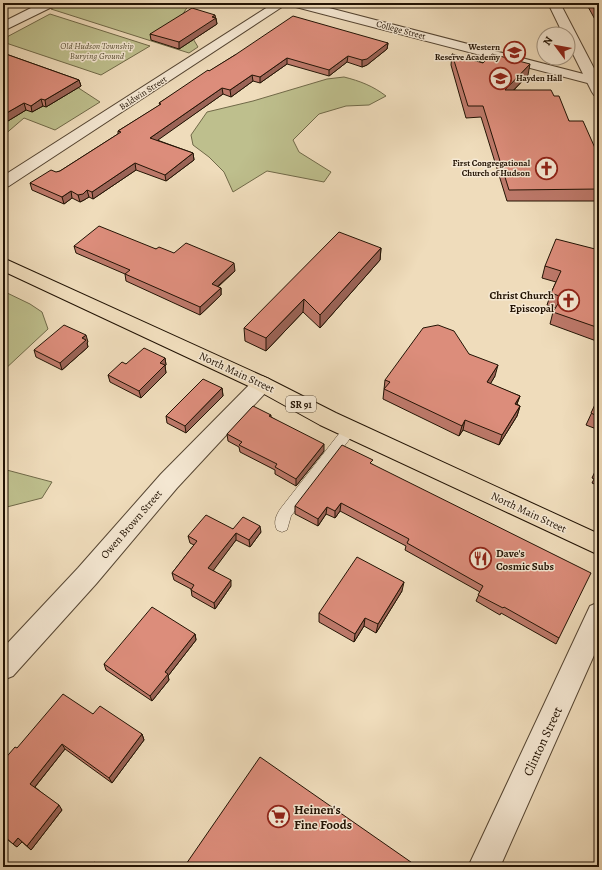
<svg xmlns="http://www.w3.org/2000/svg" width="602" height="870" font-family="Alegreya,serif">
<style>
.green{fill:#bebf8d;stroke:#706948}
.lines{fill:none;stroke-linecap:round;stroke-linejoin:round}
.service-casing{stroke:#554532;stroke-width:1}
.minor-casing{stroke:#554532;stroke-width:2}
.tertiary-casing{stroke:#554532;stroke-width:2}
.primary-casing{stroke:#221304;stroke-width:2}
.service{fill:#f5e8d3;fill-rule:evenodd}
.minor{fill:#f5e8d3;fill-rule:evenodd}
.tertiary{fill:#f5e8d3;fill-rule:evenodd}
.primary{fill:#efdcbb;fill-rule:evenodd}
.wall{fill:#bd796a;stroke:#221304}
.shaded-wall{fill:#9a6356;stroke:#221304}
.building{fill:#dc8d7b;stroke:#221304}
.labels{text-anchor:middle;stroke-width:3;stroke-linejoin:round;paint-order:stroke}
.far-street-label{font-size:9px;fill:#221304;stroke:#f5e8d3}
.far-park-label{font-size:9px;font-style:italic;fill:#594f34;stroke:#f5e8d3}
.far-poi-label{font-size:9px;font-weight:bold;fill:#221304;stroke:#f5e8d3;text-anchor:end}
.shield{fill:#f5e8d3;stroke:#615342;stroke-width:1}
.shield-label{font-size:10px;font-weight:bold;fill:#221304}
.poi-label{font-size:11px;font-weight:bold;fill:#221304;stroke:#f5e8d3;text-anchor:end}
.street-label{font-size:11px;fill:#221304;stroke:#f5e8d3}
.near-street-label{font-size:13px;fill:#221304;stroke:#f5e8d3}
.near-poi-label{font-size:13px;font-weight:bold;fill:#221304;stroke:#f5e8d3;text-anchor:start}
</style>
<rect width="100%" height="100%" fill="#efdcbb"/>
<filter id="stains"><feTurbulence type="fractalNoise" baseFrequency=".005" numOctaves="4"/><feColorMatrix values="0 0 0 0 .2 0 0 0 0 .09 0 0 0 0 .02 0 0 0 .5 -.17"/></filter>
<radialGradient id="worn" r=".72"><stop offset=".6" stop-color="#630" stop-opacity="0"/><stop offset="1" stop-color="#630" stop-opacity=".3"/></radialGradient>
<path class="green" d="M 62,3 L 188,3 L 188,6 L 176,25 L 189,32 L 198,47 L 189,53 L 51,9 Z
M 50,14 L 150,46 L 101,75 L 3,42 L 3,39 Z
M 51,70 L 100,102 L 55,130 L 24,118 L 3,136 L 3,85 Z
M 344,77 C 360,81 373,86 386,96 L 369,105 L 346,106 L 319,114 L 293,140 L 299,152 L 331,172 L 324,182 L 267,171 L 233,192 L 224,172 L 209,157 L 193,145 L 191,135 L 207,112 L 253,101 L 327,79 Z
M 3,291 L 30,304 L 42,312 L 48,329 L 3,371 Z
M 3,469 L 52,482 L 42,498 L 3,508 Z"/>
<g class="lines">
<defs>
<path id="service" d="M 350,424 L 355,426 L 356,429 L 355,432 L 291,516 L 287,530 L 282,532 L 277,530 C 273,522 276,515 281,508 L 345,426 Z"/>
<path id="minor" d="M 41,3 L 56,3 L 54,6 L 3,31 L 3,22 Z
M 274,3 L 288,3 L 9,186 L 3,188 L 3,176 Z
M 290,3 L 310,3 L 599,78 L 599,86 L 292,6 Z
M 262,376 L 269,379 L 272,384 L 269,389 L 177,488 L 96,584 L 13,676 L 3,680 L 3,648 L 78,568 L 161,474 L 255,379 Z
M 599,602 L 599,644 L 500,867 L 468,867 L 590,606 Z"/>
<path id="tertiary" d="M 548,3 L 560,3 L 599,78 L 599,96 L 594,95 L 592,92 L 568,44 L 568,34 L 563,34 Z"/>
<path id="primary" d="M 3,258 L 269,379 L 336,413 L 599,534 L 599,555 L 320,425 L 255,389 L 3,271 Z"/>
</defs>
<use href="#service" class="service-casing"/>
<use href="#minor" class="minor-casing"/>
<use href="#tertiary" class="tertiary-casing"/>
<use href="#primary" class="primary-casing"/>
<use href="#service" class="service"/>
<use href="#minor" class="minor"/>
<use href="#tertiary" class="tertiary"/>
<use href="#primary" class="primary"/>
</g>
<path class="wall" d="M 586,3 L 599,3 L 599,25 L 598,25 Z
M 216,18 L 217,24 L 179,49 L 151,40 L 150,34 Z
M 388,43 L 387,49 L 367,65 L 362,67 L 347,62 L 329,76 L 287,64 L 260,83 L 253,81 L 231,97 L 223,94 L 157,140 L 193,153 L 194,160 L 166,181 L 136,170 L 93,199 L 89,197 L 84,200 L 80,202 L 72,198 L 64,204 L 32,190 L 30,183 L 60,171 L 118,134 L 118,131 L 160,105 L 159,103 L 235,55 Z
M 3,53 L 79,80 L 81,86 L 46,107 L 43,106 L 32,112 L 26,110 L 3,124 Z
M 452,54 L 528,75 L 514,90 L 554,96 L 569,121 L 599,157 L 599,201 L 507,201 L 481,117 L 466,118 L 451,65 Z
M 74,246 L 156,249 L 235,271 L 218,287 L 221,288 L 221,295 L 200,315 L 126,281 L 125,274 L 76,253 Z
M 381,248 L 380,260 L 320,328 L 303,312 L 266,351 L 245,341 L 244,328 Z
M 599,250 L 599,342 L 550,324 L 553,312 L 556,308 L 547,305 L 551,293 L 556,282 L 542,278 L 545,266 Z
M 88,342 L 87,343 L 88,347 L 62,370 L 36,357 L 34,350 Z
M 469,354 L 495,376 L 490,384 L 520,396 L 517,404 L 520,406 L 517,416 L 499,445 L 463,430 L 459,436 L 383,399 L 385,380 Z
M 165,358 L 166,365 L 165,366 L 166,373 L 141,398 L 110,382 L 108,375 L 126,364 Z
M 222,388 L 223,396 L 186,433 L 167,423 L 166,416 Z
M 599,397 L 599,430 L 586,425 Z
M 271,415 L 271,417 L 324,451 L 296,486 L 275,474 L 275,470 L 240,452 L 239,447 L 228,441 L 227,434 Z
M 599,463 L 599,486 L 592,483 L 594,479 L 592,478 Z
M 372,464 L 559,638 L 556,644 L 501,613 L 500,615 L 476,601 L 480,592 L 405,550 L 406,546 L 340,511 L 335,518 L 326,514 L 318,526 L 295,514 L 295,506 Z
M 233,529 L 261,532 L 250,547 L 236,540 L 213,570 L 231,586 L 215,609 L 192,596 L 191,589 L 174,580 L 172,573 L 194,545 L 190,543 L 188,536 Z
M 402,591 L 376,633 L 364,626 L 354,642 L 319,622 L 319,613 Z
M 195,634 L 196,640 L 168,676 L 169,680 L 152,701 L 106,670 L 104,664 Z
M 93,714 L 142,734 L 144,740 L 112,783 L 65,749 L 35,787 L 62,810 L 31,850 L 22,842 L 17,847 L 3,836 L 3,761 L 17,748 Z"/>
<path class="shaded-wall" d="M 215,15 L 217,24 L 179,49 L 179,42 Z
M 388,43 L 387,49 L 367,65 L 362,67 L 362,60 Z
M 348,56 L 347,62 L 329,76 L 329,70 Z
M 287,58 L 287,64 L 260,83 L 260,77 Z
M 530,64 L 528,75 L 503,101 L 505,90 Z
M 252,75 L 253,81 L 231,97 L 230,90 Z
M 79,80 L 81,86 L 46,107 L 45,100 Z
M 222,88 L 223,94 L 151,145 L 150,138 Z
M 41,99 L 43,106 L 32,112 L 31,106 Z
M 24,103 L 26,110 L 3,124 L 3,115 Z
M 193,153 L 194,160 L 166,181 L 165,175 Z
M 135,163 L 136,170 L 93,199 L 92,192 Z
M 87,190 L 89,197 L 84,200 L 80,202 L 78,195 Z
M 71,191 L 72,198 L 64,204 L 62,197 Z
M 381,248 L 380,260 L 320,328 L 320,315 Z
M 234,263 L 235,271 L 212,291 L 212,284 Z
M 221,288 L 221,295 L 200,315 L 200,307 Z
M 304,299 L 303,312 L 266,351 L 266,338 Z
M 86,335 L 88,342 L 87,343 L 88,347 L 62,370 L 60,363 L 82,338 Z
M 165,358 L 166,365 L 165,366 L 166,373 L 141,398 L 139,391 L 160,363 Z
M 498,365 L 495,376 L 485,393 L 487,382 Z
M 222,388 L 223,396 L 186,433 L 185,426 Z
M 520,396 L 516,406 L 515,404 Z
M 520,406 L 517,416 L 499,445 L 502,435 Z
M 465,420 L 463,430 L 459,436 L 462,426 Z
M 324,444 L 324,451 L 296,486 L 296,479 Z
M 341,503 L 340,511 L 335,518 L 335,511 Z
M 327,507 L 326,514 L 318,526 L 318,519 Z
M 260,526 L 261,532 L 250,547 L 249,540 Z
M 236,533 L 236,540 L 210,575 L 208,568 Z
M 231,580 L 231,586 L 215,609 L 214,603 Z
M 404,582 L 402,591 L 376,633 L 378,624 Z
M 365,618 L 364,626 L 354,642 L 355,634 Z
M 195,634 L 196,640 L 168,676 L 169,680 L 152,701 L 150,696 L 165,672 Z
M 142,734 L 144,740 L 112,783 L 109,778 Z
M 62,744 L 65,749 L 34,788 L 30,784 Z
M 59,805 L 62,810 L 31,850 L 27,846 Z
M 18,838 L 22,842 L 17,847 L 13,844 Z"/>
<path class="building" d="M 591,3 L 599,3 L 599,17 Z
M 192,8 L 215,15 L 212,17 L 216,18 L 179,42 L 150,34 Z
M 293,16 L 388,43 L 367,59 L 362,60 L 348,56 L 329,70 L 287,58 L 260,77 L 252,75 L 230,90 L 222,88 L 150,138 L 193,153 L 165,175 L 135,163 L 92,192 L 87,190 L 83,194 L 78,195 L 71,191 L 62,197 L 30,183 L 51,170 L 56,172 L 60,171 L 121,132 L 118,131 L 161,104 L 159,103 L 208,70 L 209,71 L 235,55 Z
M 3,53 L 79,80 L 45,100 L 41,99 L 31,106 L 24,103 L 3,115 L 3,83 L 8,80 L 3,79 Z
M 452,54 L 483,63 L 492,54 L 530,64 L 505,90 L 551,90 L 554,96 L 559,96 L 569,121 L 583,121 L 599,157 L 599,189 L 509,190 L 483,106 L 468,106 Z
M 99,226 L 156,249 L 159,247 L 174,253 L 186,243 L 234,263 L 212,284 L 221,288 L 200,307 L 125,274 L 130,270 L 74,246 Z
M 339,232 L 381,248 L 320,315 L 304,299 L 266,338 L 244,328 Z
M 556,239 L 599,250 L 599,328 L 553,312 L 562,297 L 551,293 L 561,271 L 545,266 Z
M 64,325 L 86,335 L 82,338 L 86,340 L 60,363 L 34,350 Z
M 438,325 L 454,331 L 469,354 L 498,365 L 487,382 L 520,396 L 515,404 L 520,406 L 502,435 L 465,420 L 462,426 L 384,389 L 390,382 L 385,380 L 423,328 Z
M 144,348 L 165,358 L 160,363 L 165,365 L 139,391 L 108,375 L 122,362 L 126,364 Z
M 203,379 L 222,388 L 185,426 L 166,416 Z
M 599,396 L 599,417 L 591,413 Z
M 253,406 L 271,415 L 269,416 L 324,444 L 296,479 L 275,467 L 277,464 L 239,445 L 242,442 L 227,434 Z
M 342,445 L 373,460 L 370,463 L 591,573 L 559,638 L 504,607 L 503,608 L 478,595 L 483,586 L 407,543 L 409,539 L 341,503 L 335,511 L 327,507 L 318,519 L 295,506 Z
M 206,515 L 233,529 L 243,517 L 260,526 L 249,540 L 236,533 L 208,568 L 231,580 L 214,603 L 191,590 L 194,585 L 172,573 L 197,541 L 188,536 Z
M 357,557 L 404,582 L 378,624 L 365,618 L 355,634 L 319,613 Z
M 152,607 L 195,634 L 165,672 L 168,674 L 150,696 L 104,664 Z
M 63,694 L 93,714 L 100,706 L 142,734 L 109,778 L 62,744 L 30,784 L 59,805 L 27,846 L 18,838 L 13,844 L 3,835 L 3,761 L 15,747 L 17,748 Z
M 260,757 L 418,867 L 184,867 Z
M 94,862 L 101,867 L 91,867 Z
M 538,864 L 543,867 L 537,867 Z"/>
<defs>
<symbol id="university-ring" viewBox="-11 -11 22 22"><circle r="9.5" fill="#f5e8d3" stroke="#8f2418" stroke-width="1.5"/><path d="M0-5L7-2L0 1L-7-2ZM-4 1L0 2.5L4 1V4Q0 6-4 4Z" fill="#8f2418"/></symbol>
<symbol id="school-ring" viewBox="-11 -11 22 22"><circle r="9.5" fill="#f5e8d3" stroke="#8f2418" stroke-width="1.5"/><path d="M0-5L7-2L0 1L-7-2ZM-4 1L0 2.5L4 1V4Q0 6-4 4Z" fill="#8f2418"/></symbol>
<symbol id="church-ring" viewBox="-11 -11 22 22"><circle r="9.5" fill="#f5e8d3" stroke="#8f2418" stroke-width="1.5"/><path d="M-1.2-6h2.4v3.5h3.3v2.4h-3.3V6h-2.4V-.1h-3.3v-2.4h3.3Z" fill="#8f2418"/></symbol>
<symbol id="restaurant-ring" viewBox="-11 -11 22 22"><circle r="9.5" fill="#f5e8d3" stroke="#8f2418" stroke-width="1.5"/><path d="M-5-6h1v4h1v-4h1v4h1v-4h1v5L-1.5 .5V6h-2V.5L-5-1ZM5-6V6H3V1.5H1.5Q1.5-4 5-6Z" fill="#8f2418"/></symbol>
<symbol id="supermarket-ring" viewBox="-11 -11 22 22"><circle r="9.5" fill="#f5e8d3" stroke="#8f2418" stroke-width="1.5"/><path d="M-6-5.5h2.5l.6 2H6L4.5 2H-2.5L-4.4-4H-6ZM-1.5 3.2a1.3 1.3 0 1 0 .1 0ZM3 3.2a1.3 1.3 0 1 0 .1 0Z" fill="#8f2418"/></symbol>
</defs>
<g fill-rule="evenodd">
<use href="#university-ring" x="502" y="40" width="25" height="25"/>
<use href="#school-ring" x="488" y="66" width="25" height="25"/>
<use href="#church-ring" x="534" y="156" width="25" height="25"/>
<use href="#church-ring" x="556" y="288" width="25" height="25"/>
<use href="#restaurant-ring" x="468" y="546" width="25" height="25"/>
<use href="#supermarket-ring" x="266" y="804" width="25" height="25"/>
</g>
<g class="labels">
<g class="far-street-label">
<text transform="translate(401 30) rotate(15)" y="3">College Street</text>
<text transform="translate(143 93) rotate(-33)" y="3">Baldwin Street</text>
</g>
<g class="far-park-label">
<text x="97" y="49">Old Hudson Township<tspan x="97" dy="10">Burying Ground</tspan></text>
</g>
<g class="far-poi-label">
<text x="500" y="50">Western<tspan x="500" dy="10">Reserve Academy</tspan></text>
<text x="516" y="81" text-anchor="start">Hayden Hall</text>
<text x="530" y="166">First Congregational<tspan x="530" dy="10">Church of Hudson</tspan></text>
</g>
<rect class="shield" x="286" y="396" width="30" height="16" rx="3"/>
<g class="shield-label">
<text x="301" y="408">SR 91</text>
</g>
<g class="poi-label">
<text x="554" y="299">Christ Church<tspan x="554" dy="13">Episcopal</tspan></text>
<text x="496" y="557" text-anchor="start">Dave's<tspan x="496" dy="13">Cosmic Subs</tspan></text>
</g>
<g class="street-label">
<text transform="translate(237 372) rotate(25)" y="4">North Main Street</text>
<text transform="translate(529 512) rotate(25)" y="4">North Main Street</text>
<text transform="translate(131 524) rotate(-49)" y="4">Owen Brown Street</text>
</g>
<g class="near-street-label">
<text transform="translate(542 741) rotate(-65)" y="5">Clinton Street</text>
</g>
<g class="near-poi-label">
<text x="294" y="814">Heinen's<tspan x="294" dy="15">Fine Foods</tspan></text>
</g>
</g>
<rect width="602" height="870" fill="none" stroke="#efdcbb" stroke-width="16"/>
<rect x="4" y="4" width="594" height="862" fill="none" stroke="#221304" stroke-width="2"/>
<rect x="8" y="8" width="586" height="854" fill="none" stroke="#221304"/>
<g transform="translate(556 46) rotate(302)"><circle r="19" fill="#f5e8d3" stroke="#a19380"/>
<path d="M0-3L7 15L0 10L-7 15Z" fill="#8f2418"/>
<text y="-6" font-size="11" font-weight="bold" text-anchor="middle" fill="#221304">N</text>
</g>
<rect width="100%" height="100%" filter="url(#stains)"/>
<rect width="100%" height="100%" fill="url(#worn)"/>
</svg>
